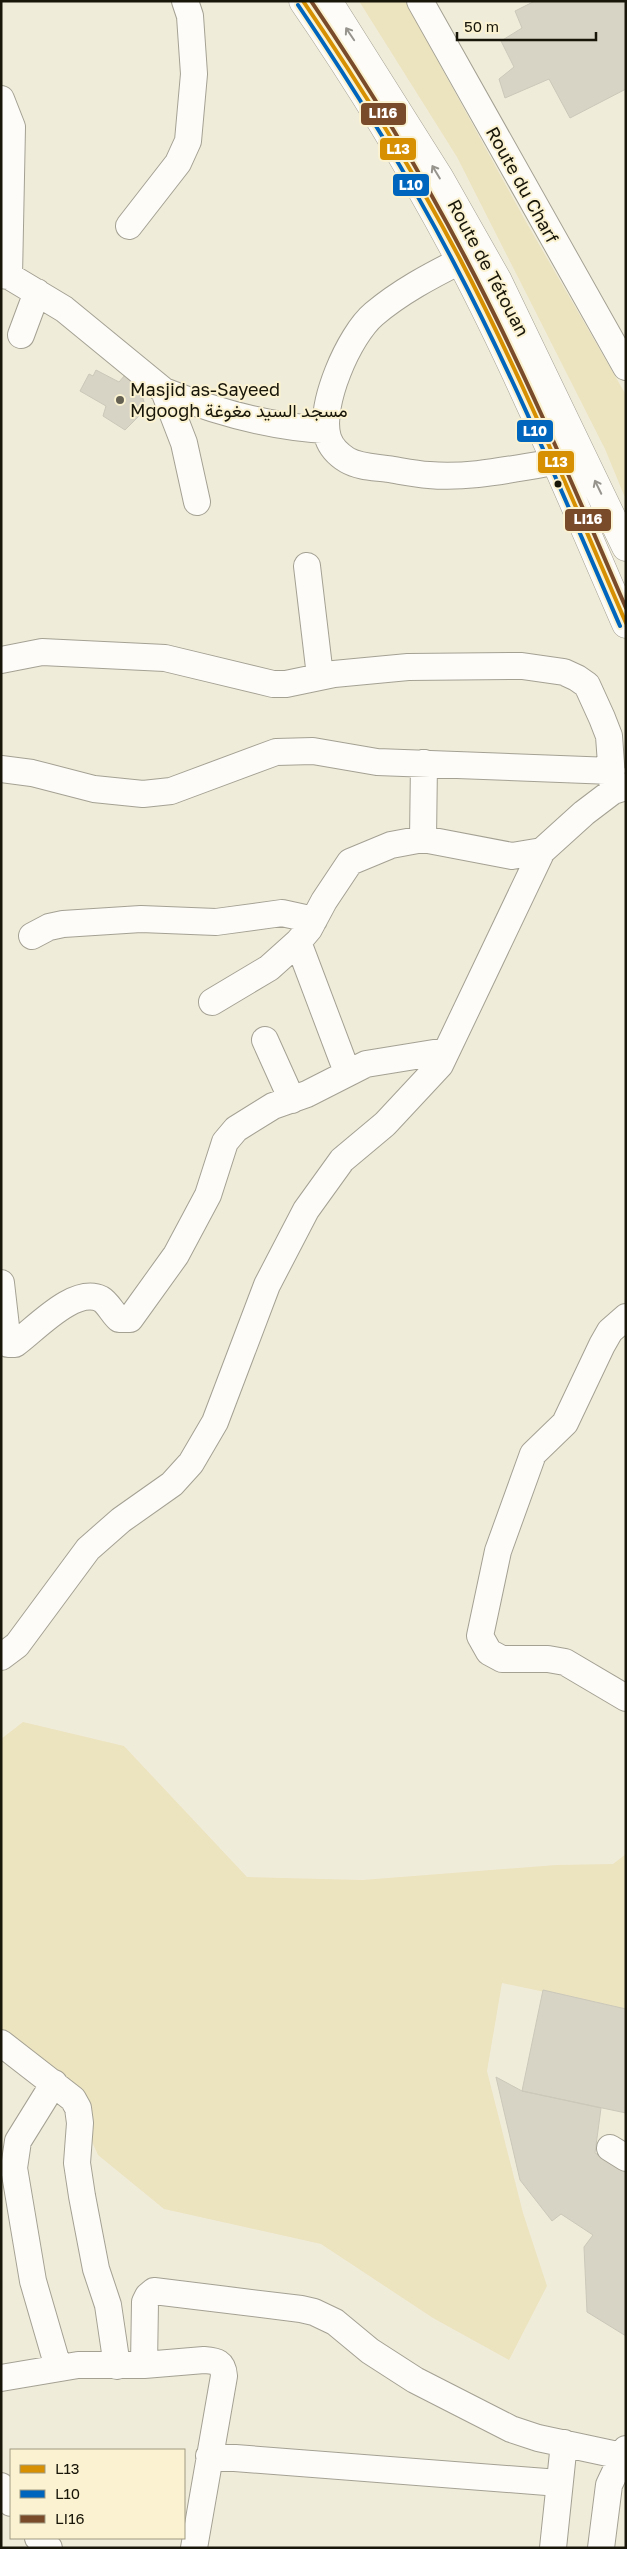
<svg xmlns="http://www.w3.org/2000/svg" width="627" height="2549" font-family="'Golos Text',Vazirmatn,sans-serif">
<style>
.green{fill:#ece3bf}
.building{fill:#d7d4c5;stroke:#cbc8ba}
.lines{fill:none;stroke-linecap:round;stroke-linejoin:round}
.minor-casing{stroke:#a4a193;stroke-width:28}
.highway-casing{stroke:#a4a193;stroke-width:29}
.minor{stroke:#fdfcf9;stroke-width:26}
.highway{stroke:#fdfcf9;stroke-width:28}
.bus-1-casing{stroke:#faf2d0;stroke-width:8}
.bus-2-casing{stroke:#faf2d0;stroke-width:8}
.bus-3-casing{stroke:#faf2d0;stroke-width:8}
.bus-1{stroke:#d69001;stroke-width:4}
.bus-2{stroke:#0065bd;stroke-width:4}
.bus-3{stroke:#7a4b2a;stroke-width:4}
.oneway{stroke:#96948d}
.poi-dot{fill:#646052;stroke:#faf2d0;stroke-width:2}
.bus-dot{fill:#181509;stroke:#faf2d0;stroke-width:2}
.labels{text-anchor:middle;stroke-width:4;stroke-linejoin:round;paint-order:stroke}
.street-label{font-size:18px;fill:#181509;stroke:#faf2d0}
.poi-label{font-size:18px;fill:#181509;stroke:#faf2d0;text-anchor:start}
.line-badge{stroke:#faf2d0;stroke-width:2}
.badge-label{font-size:14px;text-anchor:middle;font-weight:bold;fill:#fff}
</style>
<rect width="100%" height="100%" fill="#f0ecda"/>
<path class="green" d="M 359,1 L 405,1 L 525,220 L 626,395 L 626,500 L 605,449 L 457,157 Z
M 23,1722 L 124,1746 L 247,1877 L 362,1880 L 556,1865 L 613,1864 L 626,1854 L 626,2009 L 502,1983 L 487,2071 L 523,2213 L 547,2286 L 509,2360 L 433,2318 L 321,2244 L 164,2209 L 98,2155 L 73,2099 L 1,2034 L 1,1739 Z"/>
<path class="building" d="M 535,1 L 626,1 L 626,89 L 570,118 L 549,79 L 505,98 L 499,79 L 514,67 L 501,41 L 522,28 L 515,11 Z
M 96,370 L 119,382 L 125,375 L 142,395 L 146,409 L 125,430 L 103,416 L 106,406 L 80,391 L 89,374 L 93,376 Z
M 543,1990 L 626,2009 L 626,2113 L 522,2091 Z
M 496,2077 L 522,2091 L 601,2108 L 595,2153 L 626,2171 L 626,2336 L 587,2312 L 584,2247 L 593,2235 L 561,2214 L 552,2221 L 520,2180 Z"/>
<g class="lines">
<defs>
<path id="minor" d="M 420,1 L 626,367
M 1,99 L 12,127 L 9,276 L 1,275
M 129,226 L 178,163 L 188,141 L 194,74 L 190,16 L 185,1
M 460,261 C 430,276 400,292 374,314 C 349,335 318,406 328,438 C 331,447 339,455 347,460 C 359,467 374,467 388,469 C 401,471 415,474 429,475 C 470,479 515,468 556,462
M 9,276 L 64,309 L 164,391 L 184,443 L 197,502
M 21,335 L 37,292
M 164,391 C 216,412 270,427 326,430
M 307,566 L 320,676
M 1,660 L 42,652 L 165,658 L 273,684 L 286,684 L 334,674 L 408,667 L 522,666 L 564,672 L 577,678 L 587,685 L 602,718 L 609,736 L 613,791 L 626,787
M 1,769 L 32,773 L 94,789 L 143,794 L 171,791 L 276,752 L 313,751 L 377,762 L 612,771
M 423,839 L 424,763
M 32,936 L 49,927 L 63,924 L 141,919 L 216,922 L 282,913 L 314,920
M 298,942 L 347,1072
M 212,1002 L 269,968 L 298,942 L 309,929 L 324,901 L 350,862 L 391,845 L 423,839 L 512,856 L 542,851 L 584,813 L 613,791
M 265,1040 L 292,1100
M 1,1283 L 8,1344 L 15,1344 C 36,1329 74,1286 101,1299 C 108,1303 113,1314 119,1319 L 130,1319 L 176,1255 L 208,1195 L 225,1142 L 236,1129 L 273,1106 L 307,1094 L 366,1064 L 446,1051
M 626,1317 L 610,1331 L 602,1345 L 565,1423 L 533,1454 L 498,1551 L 480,1636 L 489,1652 L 502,1659 L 548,1659 L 565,1662 L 626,1698
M 1,1657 L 17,1645 L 88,1549 L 121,1520 L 172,1484 L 191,1463 L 215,1422 L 267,1285 L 306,1210 L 342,1160 L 385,1124 L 440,1065 L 542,851
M 1,2043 L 73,2099 L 78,2108 L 80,2123 L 77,2163 L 82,2196 L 96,2269 L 108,2305 L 117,2366
M 54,2083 L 18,2141 L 14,2168 L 33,2281 L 58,2367
M 610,2148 L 626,2158
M 144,2365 L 145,2302 L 148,2296 L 154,2291 L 301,2309 L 314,2312 L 335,2322 L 370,2351 L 415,2380 L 511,2429 L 538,2438 L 622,2456
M 1,2378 L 78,2365 L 144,2365 L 204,2360 C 217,2361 223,2362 224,2376 L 194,2548
M 209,2456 L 559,2483
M 1,2486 L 11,2503
M 38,2538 L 49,2548
M 553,2548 L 564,2443
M 601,2548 L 609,2485 L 626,2449"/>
<path id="highway" d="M 303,1 C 360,84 413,171 460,260 C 522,378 573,502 626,624
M 328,1 L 439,177 L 498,281 L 626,547"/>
</defs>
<use href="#minor" class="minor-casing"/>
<use href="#highway" class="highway-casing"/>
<use href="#minor" class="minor"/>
<use href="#highway" class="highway"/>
<defs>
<path id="bus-1" d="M 303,1 C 360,85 413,170 460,259 C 522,377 573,501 626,623"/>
<path id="bus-2" d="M 298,5 C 354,88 407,173 454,263 C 516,381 567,504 620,626"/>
<path id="bus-3" d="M 311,1 C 367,84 419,169 465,257 C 525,371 575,490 626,608"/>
</defs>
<use href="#bus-1" class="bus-1-casing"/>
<use href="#bus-2" class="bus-2-casing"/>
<use href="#bus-3" class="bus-3-casing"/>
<use href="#bus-1" class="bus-1"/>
<use href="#bus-2" class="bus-2"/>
<use href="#bus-3" class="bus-3"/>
</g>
<defs><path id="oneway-shaft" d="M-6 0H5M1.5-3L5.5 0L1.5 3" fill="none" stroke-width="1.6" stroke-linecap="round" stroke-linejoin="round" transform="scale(1.25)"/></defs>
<g class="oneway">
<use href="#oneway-shaft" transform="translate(350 34) rotate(-124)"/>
<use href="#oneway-shaft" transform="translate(436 172) rotate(-121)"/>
<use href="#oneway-shaft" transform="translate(598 487) rotate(-116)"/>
</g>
<circle class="poi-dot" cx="120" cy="400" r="5"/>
<circle class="bus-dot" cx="558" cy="484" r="4.5"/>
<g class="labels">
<g class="street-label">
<text transform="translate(522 185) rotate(61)" y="6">Route du Charf</text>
<text transform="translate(488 268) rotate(62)" y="6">Route de Tétouan</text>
</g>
<g class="poi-label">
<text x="130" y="396">Masjid as-Sayeed<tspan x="130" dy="21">Mgoogh مسجد السيد مغوغة</tspan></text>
</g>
</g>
<g class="line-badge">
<rect x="360" y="102" width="47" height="24" rx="5" fill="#7a4b2a"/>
<rect x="379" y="137" width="38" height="24" rx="5" fill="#d69001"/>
<rect x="392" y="173" width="38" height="24" rx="5" fill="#0065bd"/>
<rect x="516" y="419" width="38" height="24" rx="5" fill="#0065bd"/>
<rect x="537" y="450" width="38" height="24" rx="5" fill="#d69001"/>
<rect x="564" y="508" width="48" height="24" rx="5" fill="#7a4b2a"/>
</g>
<g class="badge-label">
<text x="383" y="118">LI16</text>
<text x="398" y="154">L13</text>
<text x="411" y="190">L10</text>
<text x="535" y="436">L10</text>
<text x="556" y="467">L13</text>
<text x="588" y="524">LI16</text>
</g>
<rect width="627" height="2549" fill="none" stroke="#181509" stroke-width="5"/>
<rect x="10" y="2449" width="175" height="90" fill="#faf2d0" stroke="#a09a80"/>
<rect x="20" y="2465" width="25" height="8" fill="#d69001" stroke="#a09a80"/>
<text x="55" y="2474" font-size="15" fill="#181509">L13</text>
<rect x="20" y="2490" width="25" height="8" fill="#0065bd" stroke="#a09a80"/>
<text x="55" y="2499" font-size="15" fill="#181509">L10</text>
<rect x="20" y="2515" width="25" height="8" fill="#7a4b2a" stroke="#a09a80"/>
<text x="55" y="2524" font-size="15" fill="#181509">LI16</text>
<path d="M457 32v8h139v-8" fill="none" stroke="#181509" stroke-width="2.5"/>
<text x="464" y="32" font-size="15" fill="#181509" stroke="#faf2d0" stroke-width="4" paint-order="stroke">50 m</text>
</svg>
